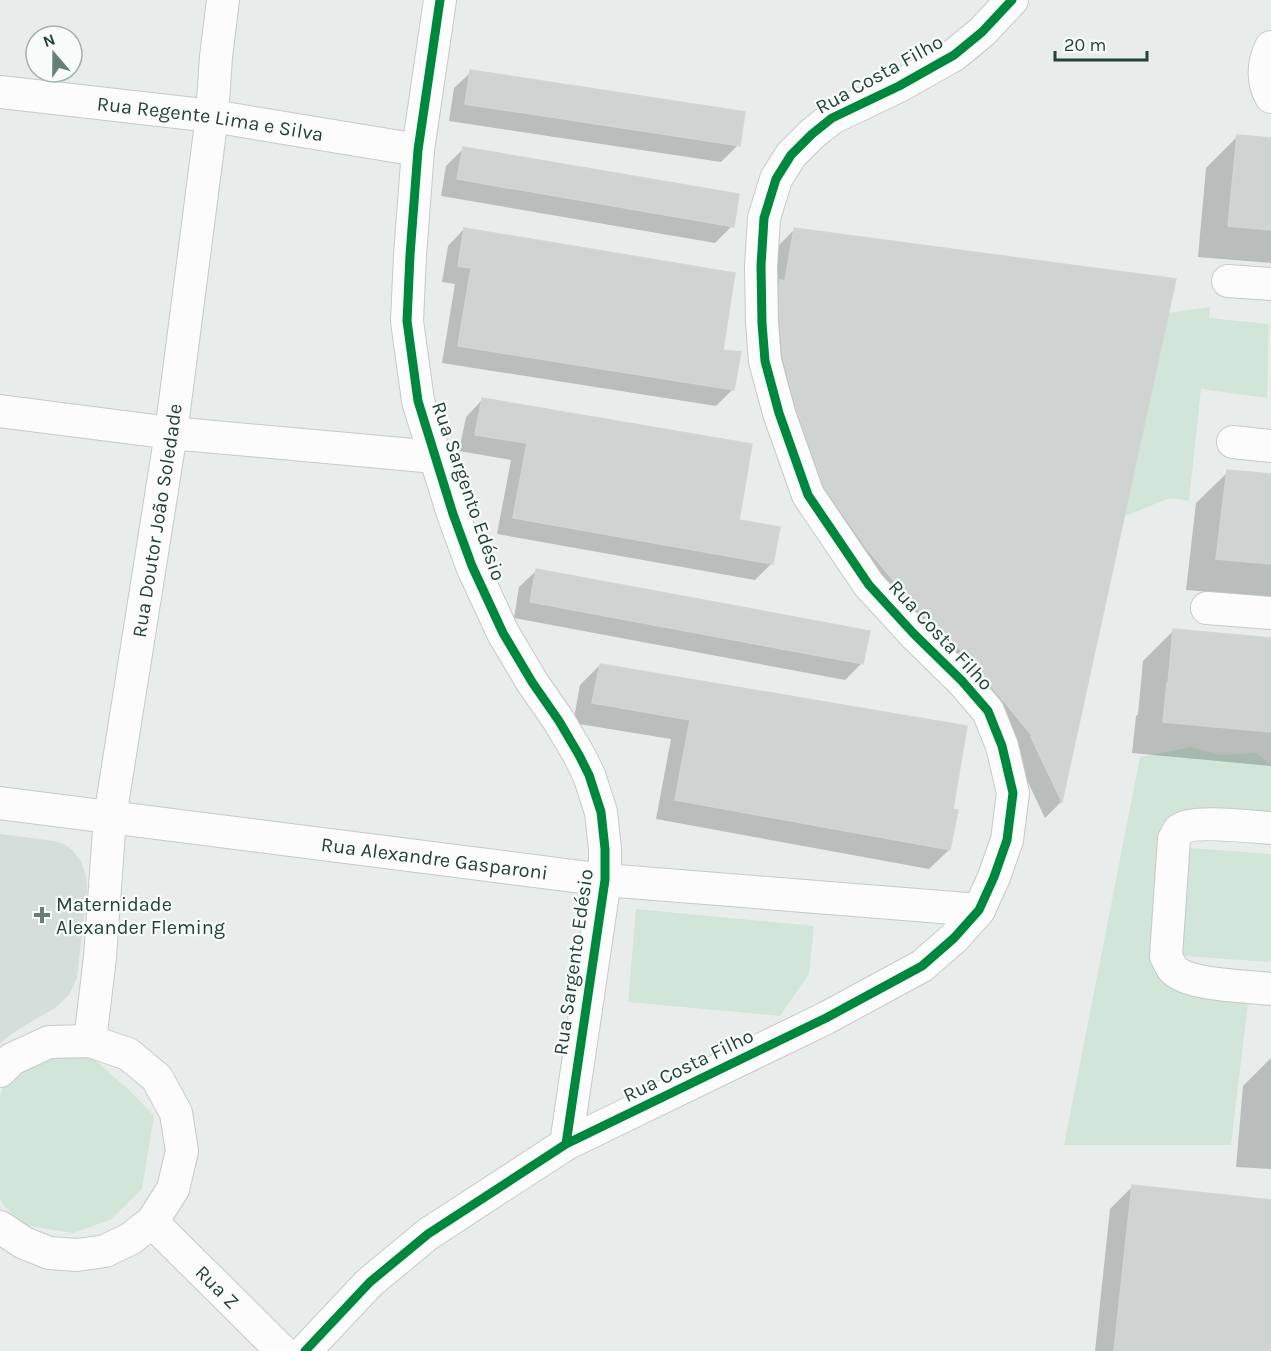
<svg xmlns="http://www.w3.org/2000/svg" width="1271" height="1351" font-family="Karla,sans-serif">
<style>
.built{fill:#d6dedb}
.green{fill:#d1e6d8}
.shadow{fill:#0003}
.building{fill:#cfd4d2;stroke:#d1d6d4;stroke-width:1.5}
.lines{fill:none;stroke-linecap:round;stroke-linejoin:round}
.minor-casing{stroke:#c5cac8;stroke-width:34}
.minor{stroke:#fcfcfc;stroke-width:32}
.cycleway-casing{stroke:#f7fbf9;stroke-width:13}
.cycleway{stroke:#00873e;stroke-width:9}
.poi-dot{fill:#697e78;stroke:#f7fbf9;stroke-width:2}
.labels{text-anchor:middle;stroke-width:4.5;stroke-linejoin:round;paint-order:stroke}
.street-label{font-size:20px;fill:#24423a;stroke:#f7fbf9}
.poi-label{font-size:20px;fill:#24423a;stroke:#f7fbf9;text-anchor:start}
</style>
<rect width="100%" height="100%" fill="#e8edeb"/>
<path class="built" d="M 0,834 L 54,841 L 64,844 L 72,850 L 81,861 L 86,876 L 87,890 L 77,978 L 69,995 L 55,1008 L 19,1029 L 0,1043 Z"/>
<path class="green" d="M 1210,307 L 1209,318 L 1269,324 L 1267,398 L 1201,389 L 1189,501 L 1170,498 L 1073,537 L 921,613 L 854,535 L 822,487 L 801,435 L 785,373 L 780,339 L 872,311 L 1134,318 Z
M 1191,747 L 1220,755 L 1256,753 L 1271,764 L 1271,815 L 1182,815 L 1166,956 L 1250,987 L 1231,1145 L 1064,1145 L 1140,757 Z
M 1190,848 L 1271,854 L 1271,962 L 1182,956 Z
M 636,909 L 814,926 L 809,974 L 780,1016 L 628,1002 Z
M 88,1054 L 129,1090 L 154,1116 L 142,1189 L 110,1220 L 73,1233 L 22,1225 L 2,1203 L 0,1199 L 0,1096 L 9,1073 L 59,1055 Z"/>
<path class="shadow" d="M 471,72 L 738,145 L 721,162 L 449,121 L 454,88 Z
M 1237,137 L 1271,140 L 1271,263 L 1198,257 L 1206,168 Z
M 463,149 L 732,226 L 715,243 L 441,196 L 446,166 Z
M 464,229 L 721,351 L 733,389 L 716,406 L 442,363 L 455,284 L 442,282 L 448,246 Z
M 795,229 L 1174,281 L 1061,802 L 1045,818 L 1015,755 L 850,566 L 767,375 L 778,246 Z
M 482,400 L 737,521 L 772,563 L 755,580 L 497,534 L 511,460 L 459,451 L 466,417 Z
M 1228,472 L 1271,476 L 1271,597 L 1186,590 L 1196,503 Z
M 536,571 L 862,663 L 845,680 L 514,618 L 519,587 Z
M 1174,630 L 1271,640 L 1271,766 L 1132,753 L 1136,716 L 1138,714 L 1143,661 Z
M 600,665 L 951,810 L 949,850 L 929,869 L 656,819 L 671,739 L 573,723 L 580,685 Z
M 1271,1058 L 1271,1169 L 1236,1167 L 1243,1086 Z
M 1132,1187 L 1271,1201 L 1271,1351 L 1095,1351 L 1110,1209 Z"/>
<path class="building" d="M 470,70 L 745,112 L 740,146 L 465,104 Z
M 1237,135 L 1271,138 L 1271,230 L 1228,226 Z
M 463,147 L 739,194 L 734,227 L 457,179 Z
M 464,228 L 735,273 L 723,350 L 741,352 L 734,390 L 458,346 L 471,268 L 458,266 Z
M 794,228 L 1176,279 L 1062,802 L 1031,737 L 1034,738 L 966,655 L 921,613 L 867,549 L 824,487 L 796,408 L 783,358 L 780,322 L 779,285 L 780,280 L 785,281 Z
M 482,398 L 752,444 L 739,520 L 780,527 L 773,564 L 513,518 L 527,443 L 475,435 Z
M 1227,470 L 1271,474 L 1271,564 L 1216,559 Z
M 536,569 L 870,631 L 863,664 L 530,602 Z
M 1173,629 L 1271,638 L 1271,732 L 1163,722 L 1167,683 L 1168,684 Z
M 600,664 L 967,726 L 953,809 L 958,810 L 950,850 L 675,800 L 690,720 L 592,703 Z
M 1132,1185 L 1271,1200 L 1271,1351 L 1114,1351 Z"/>
<g class="lines">
<defs>
<g id="minor">
<path d="M 440,0 L 418,150 L 410,255 L 407,321 L 418,401 L 453,514 L 472,566 L 503,633 L 532,682 L 559,721 L 579,755 L 589,775 L 601,812 L 605,849 L 605,880 L 566,1144"/>
<path d="M 1271,47 C 1263,63 1262,81 1271,97"/>
<path id="s1" d="M 0,92 L 212,116 L 418,150"/>
<path d="M 1228,281 L 1271,284"/>
<path d="M 0,411 L 171,433 L 435,457"/>
<path d="M 1233,442 L 1271,446"/>
<path d="M 1207,608 L 1271,613"/>
<path id="s2" d="M 0,803 L 605,880 L 979,910"/>
<path d="M 1271,828 C 1252,827 1193,819 1179,830 C 1177,833 1176,836 1174,839 L 1166,956 C 1168,960 1170,966 1173,969 C 1188,986 1248,986 1271,989"/>
<path id="s3" d="M 90,1041 L 100,957 L 110,817 L 171,433 L 212,116 L 216,57 L 223,0"/>
<path d="M 0,1071 L 12,1059 L 49,1042 L 90,1041 L 128,1054 L 157,1078 L 176,1113 L 182,1151 L 173,1189 L 152,1222 L 130,1239 L 105,1251 L 77,1255 L 49,1253 L 24,1243 L 0,1227"/>
<path id="s4" d="M 152,1222 L 282,1351"/>
<path d="M 305,1351 L 370,1282 L 428,1234 L 566,1144 L 826,1018 L 922,966 L 954,938 L 979,910 L 994,877 L 1007,840 L 1013,793 L 1002,746 L 988,711 L 962,681 L 914,634 L 869,585 L 808,495 L 779,413 L 765,361 L 762,323 L 761,266 L 764,218 L 776,179 L 791,155 L 812,134 L 832,118 L 899,86 L 954,55 L 982,32 L 1012,0"/>
</g>
</defs>
<use href="#minor" class="minor-casing"/>
<use href="#minor" class="minor"/>
<defs>
<path id="cycleway" d="M 440,0 L 418,150 L 410,255 L 407,321 L 418,401 L 453,514 L 472,566 L 503,633 L 532,682 L 559,721 L 579,755 L 589,775 L 601,812 L 605,849 L 605,880 L 566,1144
M 305,1351 L 370,1282 L 428,1234 L 566,1144 L 826,1018 L 922,966 L 954,938 L 979,910 L 994,877 L 1007,840 L 1013,793 L 1002,746 L 988,711 L 962,681 L 914,634 L 869,585 L 808,495 L 779,413 L 765,361 L 762,323 L 761,266 L 764,218 L 776,179 L 791,155 L 812,134 L 832,118 L 899,86 L 954,55 L 982,32 L 1012,0"/>
</defs>
<use href="#cycleway" class="cycleway-casing"/>
<use href="#cycleway" class="cycleway"/>
</g>
<path class="poi-dot" d="M39 906h6v6h6v6h-6v6h-6v-6h-6v-6h6z"/>
<g class="labels">
<g class="street-label">
<text transform="translate(879 74) rotate(-29)" y="7">Rua Costa Filho</text>
<text dy="7" stroke="none"><textPath href="#s1" startOffset="212">Rua Regente Lima e Silva</textPath></text>
<text transform="translate(469 491) rotate(71)" y="7">Rua Sargento Edésio</text>
<text dy="7" stroke="none"><textPath href="#s3" startOffset="525">Rua Doutor João Soledade</textPath></text>
<text transform="translate(941 635) rotate(47)" y="7">Rua Costa Filho</text>
<text dy="7" stroke="none"><textPath href="#s2" startOffset="438">Rua Alexandre Gasparoni</textPath></text>
<text transform="translate(573 962) rotate(-82)" y="7">Rua Sargento Edésio</text>
<text transform="translate(688 1065) rotate(-26)" y="7">Rua Costa Filho</text>
<text dy="7" stroke="none"><textPath href="#s4" startOffset="92">Rua Z</textPath></text>
</g>
<g class="poi-label">
<text x="56" y="911">Maternidade<tspan x="56" dy="23">Alexander Fleming</tspan></text>
</g>
</g>
<g transform="translate(54 54) rotate(340)"><circle r="28" fill="#f7fbf9" stroke="#a3b1ad" stroke-width="1.5"/>
<path d="M0-4.5L10 22L0 15L-10 22Z" fill="#697e78"/>
<text y="-9" font-size="16" font-weight="bold" text-anchor="middle" fill="#24423a">N</text>
</g>
<path d="M1055 51v9h92v-9" fill="none" stroke="#24423a" stroke-width="3"/>
<text x="1064" y="51" font-size="18" fill="#24423a" stroke="#f7fbf9" stroke-width="4.5" paint-order="stroke">20 m</text>
</svg>
